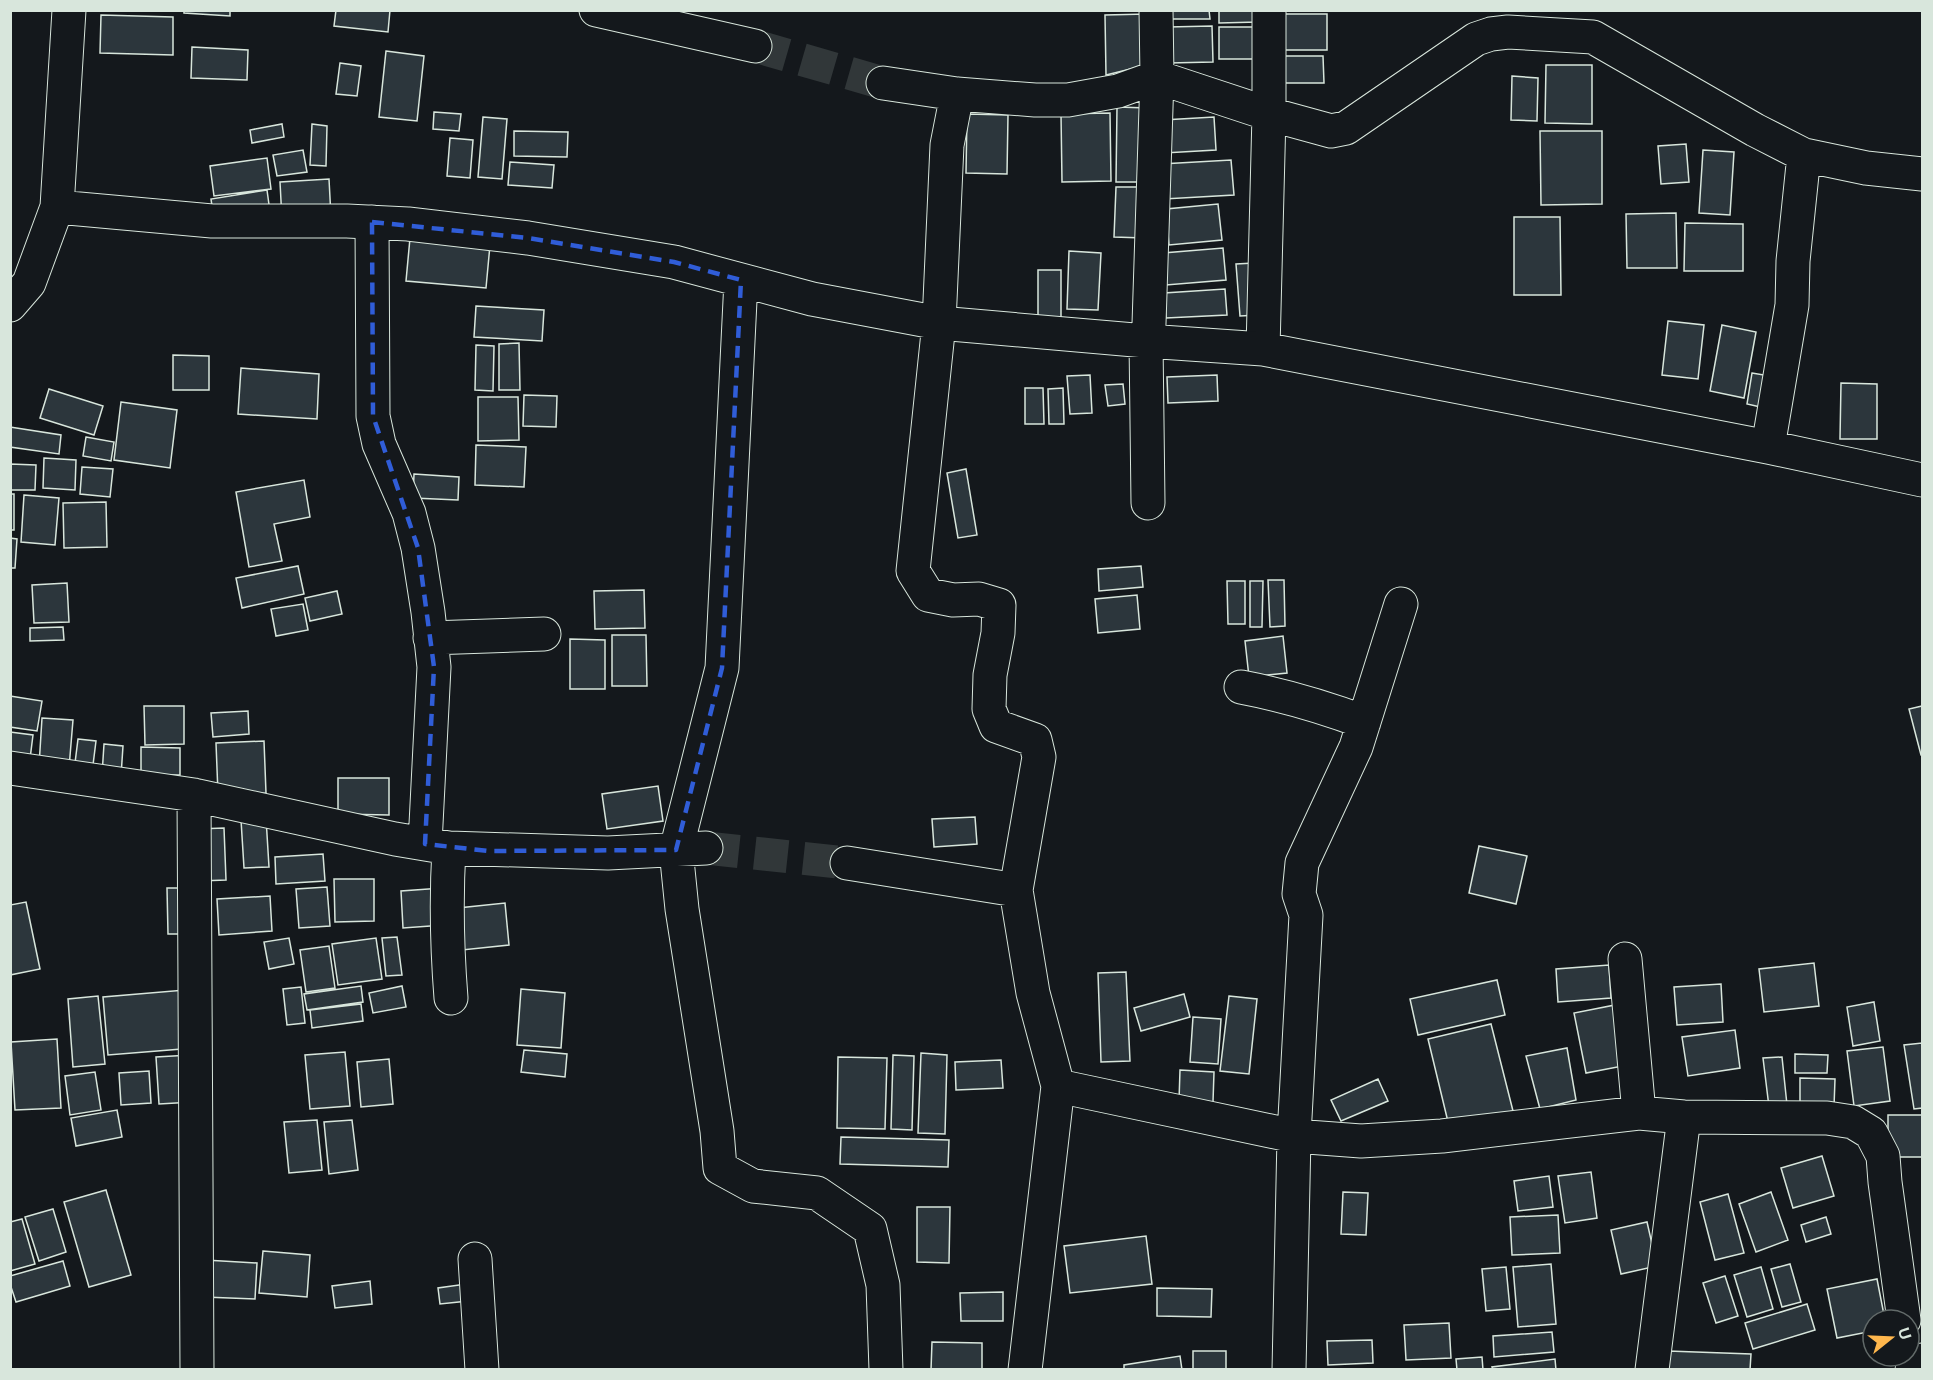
<svg xmlns="http://www.w3.org/2000/svg" width="1933" height="1380" font-family="Helvetica,sans-serif">
<style>
.building{fill:#2c363c;stroke:#d8e6dc;stroke-width:1.5}
.lines{fill:none;stroke-linecap:round;stroke-linejoin:round}
.minor-tunnel{stroke:#313739;stroke-width:33;stroke-dasharray:33 16;stroke-linecap:butt}
.minor-casing{stroke:#d8e6dc;stroke-width:35}
.minor{stroke:#14181c;stroke-width:33}
.marked{fill:none;stroke:#305dd8;stroke-width:4.5;stroke-dasharray:12 8;stroke-linejoin:round}
</style>
<rect width="100%" height="100%" fill="#14181c"/>
<path class="building" d="M 184,10 L 230,10 L 230,16 L 184,13 Z
M 336,10 L 390,10 L 388,32 L 334,26 Z
M 1168,10 L 1209,10 L 1210,19 L 1168,19 Z
M 1219,10 L 1258,10 L 1258,22 L 1219,23 Z
M 1147,14 L 1147,65 L 1106,75 L 1105,15 Z
M 1281,14 L 1327,14 L 1327,50 L 1281,50 Z
M 101,15 L 173,17 L 173,55 L 100,53 Z
M 1212,26 L 1213,62 L 1169,63 L 1168,27 Z
M 1219,27 L 1258,27 L 1258,59 L 1219,59 Z
M 192,47 L 248,50 L 247,80 L 191,78 Z
M 386,51 L 424,56 L 417,121 L 379,117 Z
M 1281,56 L 1323,56 L 1324,83 L 1282,83 Z
M 340,63 L 361,66 L 357,96 L 336,94 Z
M 1546,65 L 1592,65 L 1592,124 L 1545,123 Z
M 1512,76 L 1538,78 L 1537,121 L 1511,120 Z
M 1117,107 L 1148,108 L 1147,182 L 1116,182 Z
M 434,112 L 461,114 L 459,131 L 433,129 Z
M 1110,113 L 1111,181 L 1062,182 L 1061,114 Z
M 967,114 L 1008,115 L 1007,174 L 966,173 Z
M 483,117 L 507,119 L 502,179 L 478,177 Z
M 1214,117 L 1216,150 L 1164,153 L 1163,120 Z
M 282,124 L 284,137 L 252,143 L 250,130 Z
M 312,124 L 327,126 L 326,166 L 310,165 Z
M 514,131 L 568,132 L 567,157 L 514,156 Z
M 1540,131 L 1602,131 L 1602,204 L 1541,205 Z
M 450,138 L 473,140 L 470,178 L 447,176 Z
M 1686,144 L 1689,182 L 1661,184 L 1658,146 Z
M 303,150 L 307,172 L 277,176 L 273,155 Z
M 1703,150 L 1734,152 L 1730,215 L 1699,213 Z
M 267,158 L 271,189 L 214,196 L 210,166 Z
M 1231,160 L 1234,195 L 1164,199 L 1161,164 Z
M 510,162 L 554,165 L 552,188 L 508,185 Z
M 329,179 L 331,217 L 282,220 L 280,182 Z
M 1116,187 L 1146,187 L 1144,238 L 1114,237 Z
M 267,190 L 270,212 L 214,220 L 211,199 Z
M 1218,204 L 1222,240 L 1169,245 L 1166,209 Z
M 1676,213 L 1677,268 L 1627,268 L 1626,214 Z
M 1514,217 L 1560,217 L 1561,295 L 1514,295 Z
M 1685,223 L 1743,224 L 1743,271 L 1684,271 Z
M 410,238 L 490,245 L 486,288 L 406,281 Z
M 1223,248 L 1226,280 L 1166,285 L 1163,253 Z
M 1069,251 L 1101,253 L 1098,310 L 1067,309 Z
M 1254,263 L 1258,315 L 1240,316 L 1236,264 Z
M 1038,270 L 1061,270 L 1061,322 L 1038,322 Z
M 1225,289 L 1227,315 L 1166,318 L 1164,293 Z
M 476,306 L 544,310 L 542,341 L 474,337 Z
M 1668,321 L 1704,325 L 1698,379 L 1662,375 Z
M 1722,325 L 1756,332 L 1744,398 L 1710,391 Z
M 519,343 L 520,390 L 499,390 L 499,344 Z
M 476,345 L 494,346 L 493,391 L 475,390 Z
M 173,355 L 209,356 L 209,390 L 173,390 Z
M 241,368 L 319,374 L 317,419 L 238,414 Z
M 1752,373 L 1770,376 L 1765,408 L 1747,404 Z
M 1090,375 L 1092,413 L 1070,414 L 1067,376 Z
M 1217,375 L 1218,401 L 1168,403 L 1167,377 Z
M 1841,383 L 1877,384 L 1877,439 L 1840,439 Z
M 1123,384 L 1125,404 L 1108,406 L 1105,385 Z
M 1025,388 L 1043,388 L 1044,424 L 1025,424 Z
M 1063,388 L 1064,424 L 1049,424 L 1048,389 Z
M 49,389 L 103,406 L 94,435 L 40,418 Z
M 524,395 L 557,396 L 556,427 L 523,426 Z
M 478,397 L 518,397 L 519,440 L 478,441 Z
M 121,402 L 177,410 L 170,468 L 114,460 Z
M 10,427 L 61,435 L 59,454 L 10,447 Z
M 86,437 L 114,442 L 111,461 L 83,456 Z
M 476,445 L 526,447 L 524,487 L 475,485 Z
M 44,458 L 76,460 L 75,490 L 43,488 Z
M 10,464 L 36,465 L 35,490 L 10,490 Z
M 82,467 L 113,469 L 110,497 L 80,494 Z
M 966,469 L 977,535 L 958,538 L 947,473 Z
M 414,474 L 459,477 L 458,500 L 413,498 Z
M 304,480 L 310,517 L 274,524 L 282,561 L 249,567 L 236,492 Z
M 10,494 L 14,494 L 14,530 L 10,530 Z
M 24,495 L 59,498 L 55,545 L 21,542 Z
M 106,502 L 107,547 L 64,548 L 63,503 Z
M 10,538 L 17,539 L 15,568 L 10,568 Z
M 298,566 L 304,594 L 242,608 L 236,578 Z
M 1141,566 L 1143,587 L 1099,591 L 1098,569 Z
M 1268,580 L 1284,580 L 1285,626 L 1270,627 Z
M 1227,581 L 1245,581 L 1245,624 L 1228,624 Z
M 1250,581 L 1263,581 L 1262,627 L 1250,627 Z
M 67,583 L 69,622 L 34,623 L 32,585 Z
M 644,590 L 645,628 L 595,629 L 594,591 Z
M 337,591 L 342,614 L 310,621 L 305,598 Z
M 1137,595 L 1140,629 L 1098,633 L 1095,599 Z
M 303,604 L 308,630 L 276,636 L 271,609 Z
M 63,627 L 64,640 L 30,641 L 30,628 Z
M 612,635 L 646,635 L 647,686 L 612,686 Z
M 1283,636 L 1287,673 L 1249,677 L 1245,641 Z
M 570,639 L 605,640 L 605,689 L 570,689 Z
M 10,696 L 42,701 L 37,731 L 10,727 Z
M 144,706 L 184,706 L 184,744 L 145,745 Z
M 1922,706 L 1922,755 L 1921,755 L 1909,709 Z
M 248,711 L 249,734 L 213,737 L 211,713 Z
M 42,718 L 73,720 L 69,768 L 39,766 Z
M 10,732 L 33,735 L 29,767 L 10,764 Z
M 78,739 L 96,741 L 92,773 L 74,771 Z
M 264,741 L 266,793 L 218,794 L 216,743 Z
M 104,744 L 123,746 L 121,776 L 102,775 Z
M 141,747 L 180,748 L 180,775 L 141,775 Z
M 338,778 L 389,778 L 389,815 L 338,814 Z
M 658,786 L 663,821 L 607,829 L 602,794 Z
M 975,817 L 977,844 L 934,847 L 932,819 Z
M 266,818 L 269,867 L 244,868 L 241,820 Z
M 224,828 L 226,880 L 199,881 L 197,829 Z
M 1479,846 L 1527,856 L 1516,904 L 1469,893 Z
M 323,854 L 325,881 L 276,884 L 275,857 Z
M 334,879 L 374,879 L 374,921 L 335,922 Z
M 327,887 L 330,926 L 299,928 L 296,889 Z
M 167,888 L 188,888 L 189,934 L 168,934 Z
M 442,888 L 444,925 L 403,928 L 401,891 Z
M 270,896 L 272,931 L 219,935 L 217,899 Z
M 26,902 L 40,969 L 10,975 L 10,905 Z
M 505,903 L 509,945 L 462,950 L 458,908 Z
M 397,937 L 402,975 L 386,976 L 382,938 Z
M 289,938 L 294,964 L 269,969 L 264,942 Z
M 376,938 L 382,979 L 338,985 L 332,944 Z
M 329,946 L 335,988 L 306,992 L 300,950 Z
M 1814,963 L 1819,1006 L 1764,1012 L 1759,969 Z
M 1609,965 L 1611,998 L 1558,1002 L 1556,969 Z
M 1126,972 L 1130,1061 L 1101,1062 L 1098,973 Z
M 1497,980 L 1505,1015 L 1418,1035 L 1410,999 Z
M 1721,984 L 1723,1022 L 1677,1025 L 1674,987 Z
M 361,986 L 363,1002 L 307,1010 L 304,994 Z
M 402,986 L 406,1007 L 373,1013 L 369,993 Z
M 301,987 L 305,1023 L 287,1025 L 283,989 Z
M 521,989 L 565,993 L 561,1048 L 517,1045 Z
M 185,990 L 194,1048 L 108,1055 L 103,997 Z
M 1184,994 L 1190,1017 L 1141,1031 L 1134,1008 Z
M 98,996 L 105,1064 L 73,1067 L 68,999 Z
M 1229,996 L 1257,999 L 1249,1074 L 1220,1071 Z
M 1874,1002 L 1880,1041 L 1853,1046 L 1847,1007 Z
M 361,1004 L 363,1021 L 312,1028 L 310,1010 Z
M 1615,1005 L 1628,1065 L 1586,1073 L 1574,1013 Z
M 1193,1017 L 1221,1019 L 1218,1064 L 1190,1062 Z
M 1491,1024 L 1513,1111 L 1449,1126 L 1428,1039 Z
M 1735,1030 L 1740,1068 L 1688,1076 L 1682,1037 Z
M 57,1039 L 61,1108 L 15,1110 L 11,1042 Z
M 1922,1043 L 1922,1108 L 1914,1109 L 1904,1045 Z
M 1883,1047 L 1890,1101 L 1854,1106 L 1847,1051 Z
M 1567,1048 L 1576,1100 L 1540,1109 L 1526,1056 Z
M 524,1050 L 567,1054 L 565,1077 L 521,1072 Z
M 345,1052 L 350,1106 L 310,1109 L 305,1055 Z
M 921,1053 L 947,1055 L 945,1134 L 918,1133 Z
M 1795,1054 L 1828,1055 L 1827,1073 L 1795,1073 Z
M 190,1055 L 193,1102 L 159,1104 L 156,1057 Z
M 893,1055 L 914,1056 L 912,1130 L 891,1129 Z
M 838,1057 L 887,1058 L 885,1129 L 837,1128 Z
M 1782,1057 L 1787,1105 L 1769,1107 L 1763,1058 Z
M 389,1059 L 393,1104 L 361,1107 L 357,1062 Z
M 1001,1060 L 1003,1088 L 956,1090 L 955,1062 Z
M 1180,1070 L 1214,1072 L 1213,1102 L 1179,1101 Z
M 149,1071 L 151,1103 L 121,1105 L 119,1073 Z
M 95,1072 L 101,1110 L 70,1115 L 65,1076 Z
M 1800,1078 L 1835,1079 L 1834,1107 L 1800,1107 Z
M 1378,1079 L 1388,1101 L 1341,1121 L 1331,1100 Z
M 117,1110 L 122,1137 L 76,1146 L 71,1118 Z
M 1888,1115 L 1922,1115 L 1922,1157 L 1888,1157 Z
M 317,1120 L 322,1170 L 289,1173 L 284,1122 Z
M 352,1120 L 358,1170 L 329,1174 L 324,1122 Z
M 841,1137 L 949,1140 L 948,1167 L 840,1164 Z
M 1822,1156 L 1834,1196 L 1793,1208 L 1781,1168 Z
M 1591,1172 L 1597,1218 L 1565,1223 L 1558,1176 Z
M 1549,1176 L 1553,1207 L 1518,1211 L 1514,1181 Z
M 106,1190 L 131,1275 L 89,1287 L 64,1202 Z
M 1343,1192 L 1368,1193 L 1366,1235 L 1341,1234 Z
M 1771,1192 L 1788,1240 L 1756,1252 L 1739,1204 Z
M 1728,1194 L 1744,1253 L 1715,1260 L 1700,1202 Z
M 917,1207 L 950,1207 L 949,1263 L 917,1262 Z
M 53,1209 L 66,1252 L 39,1261 L 25,1217 Z
M 1558,1215 L 1560,1253 L 1512,1255 L 1510,1217 Z
M 1826,1217 L 1831,1234 L 1806,1242 L 1801,1225 Z
M 22,1219 L 35,1264 L 10,1271 L 10,1222 Z
M 1647,1222 L 1657,1266 L 1621,1274 L 1611,1230 Z
M 1146,1236 L 1152,1284 L 1070,1293 L 1064,1246 Z
M 263,1251 L 310,1255 L 307,1297 L 259,1293 Z
M 205,1260 L 257,1263 L 255,1299 L 204,1297 Z
M 63,1261 L 70,1286 L 16,1302 L 10,1284 L 10,1276 Z
M 1551,1264 L 1556,1324 L 1518,1327 L 1513,1267 Z
M 1790,1264 L 1801,1302 L 1782,1307 L 1771,1269 Z
M 1506,1267 L 1510,1309 L 1486,1311 L 1482,1269 Z
M 1761,1267 L 1773,1309 L 1747,1317 L 1734,1275 Z
M 1725,1276 L 1738,1316 L 1716,1323 L 1703,1283 Z
M 1877,1279 L 1885,1320 L 1873,1320 L 1873,1331 L 1837,1338 L 1827,1289 Z
M 370,1281 L 372,1304 L 335,1308 L 332,1286 Z
M 466,1284 L 468,1301 L 440,1304 L 438,1288 Z
M 1157,1288 L 1212,1289 L 1211,1317 L 1157,1316 Z
M 1003,1292 L 1003,1321 L 961,1321 L 960,1293 Z
M 1807,1304 L 1815,1330 L 1753,1349 L 1745,1323 Z
M 1449,1323 L 1451,1358 L 1406,1360 L 1404,1325 Z
M 1552,1332 L 1554,1352 L 1494,1357 L 1493,1336 Z
M 1372,1340 L 1373,1363 L 1328,1365 L 1327,1341 Z
M 932,1342 L 982,1343 L 982,1370 L 931,1370 Z
M 1193,1351 L 1226,1351 L 1226,1370 L 1193,1370 Z
M 1668,1351 L 1751,1354 L 1750,1370 L 1668,1370 Z
M 1180,1356 L 1182,1370 L 1124,1370 L 1124,1365 Z
M 1482,1357 L 1483,1370 L 1457,1370 L 1456,1359 Z
M 1555,1359 L 1556,1370 L 1493,1370 L 1492,1367 Z"/>
<g class="lines">
<path class="minor-tunnel" d="M 755,46 L 883,83
M 706,848 L 847,863"/>
<defs>
<path id="minor" d="M 596,10 L 755,46
M 883,83 L 957,94 L 1035,100 L 1068,100 L 1118,91 L 1157,77 L 1269,114 L 1331,131 L 1346,128 L 1476,39 L 1491,34 L 1508,32 L 1593,37 L 1755,130 L 1804,155 L 1866,168 L 1922,174
M 957,94 L 947,145 L 939,323 L 1146,341 L 1263,349 L 1768,447 L 1922,480
M 57,207 L 212,221 L 347,221 L 408,224 L 528,238 L 674,262 L 812,299 L 939,323 L 913,571 L 928,595 L 953,600 L 979,599 L 999,605 L 998,633 L 990,675 L 989,709 L 996,726 L 1035,740 L 1039,757 L 1016,890 L 1033,993 L 1058,1086 L 1025,1370
M 372,222 L 373,416 L 379,444 L 409,513 L 418,548 L 428,612 L 434,667 L 425,844
M 741,280 L 722,668 L 676,850 L 682,909 L 717,1131 L 720,1168 L 753,1186 L 817,1193 L 870,1229 L 883,1285 L 886,1370
M 10,305 L 29,283 L 57,207 L 69,10
M 1263,349 L 1269,114 L 1269,10
M 1768,447 L 1792,305 L 1793,261 L 1804,155
M 1148,503 L 1146,341 L 1149,324 L 1157,77 L 1156,10
M 430,638 L 544,634
M 1241,687 C 1283,695 1324,707 1364,722
M 10,768 L 194,795 L 395,839 L 449,848 L 608,853 L 706,848
M 194,795 L 197,1370
M 449,848 C 446,898 447,948 451,998
M 847,863 L 1016,890
M 1625,959 L 1639,1113
M 1058,1086 L 1294,1136 L 1361,1141 L 1442,1136 L 1639,1113 L 1684,1117 L 1827,1118 L 1853,1122 L 1871,1133 L 1883,1156 L 1885,1182 L 1904,1320
M 475,1259 L 482,1370
M 1289,1370 L 1294,1136 L 1306,915 L 1299,894 L 1302,863 L 1356,747 L 1401,604
M 1652,1370 L 1684,1117
M 1912,1370 L 1916,1362 L 1922,1360"/>
</defs>
<use href="#minor" class="minor-casing"/>
<use href="#minor" class="minor"/>
</g>
<path class="marked" d="M 372,222 L 528,238 L 674,262 L 741,280 L 722,668 L 676,850 L 489,851 L 425,844 L 434,667 L 418,548 L 373,416 Z"/>
<rect width="1933" height="1380" fill="none" stroke="#d8e6dc" stroke-width="24"/>
<g transform="translate(1891 1338) rotate(72)"><circle r="28" fill="#14181c" stroke="#626a69" stroke-width="1.5"/>
<path d="M0-4.5L10 22L0 15L-10 22Z" fill="#ffb74d"/>
<text y="-9" font-size="16" font-weight="bold" text-anchor="middle" fill="#d8e6dc">U</text>
</g>
</svg>
